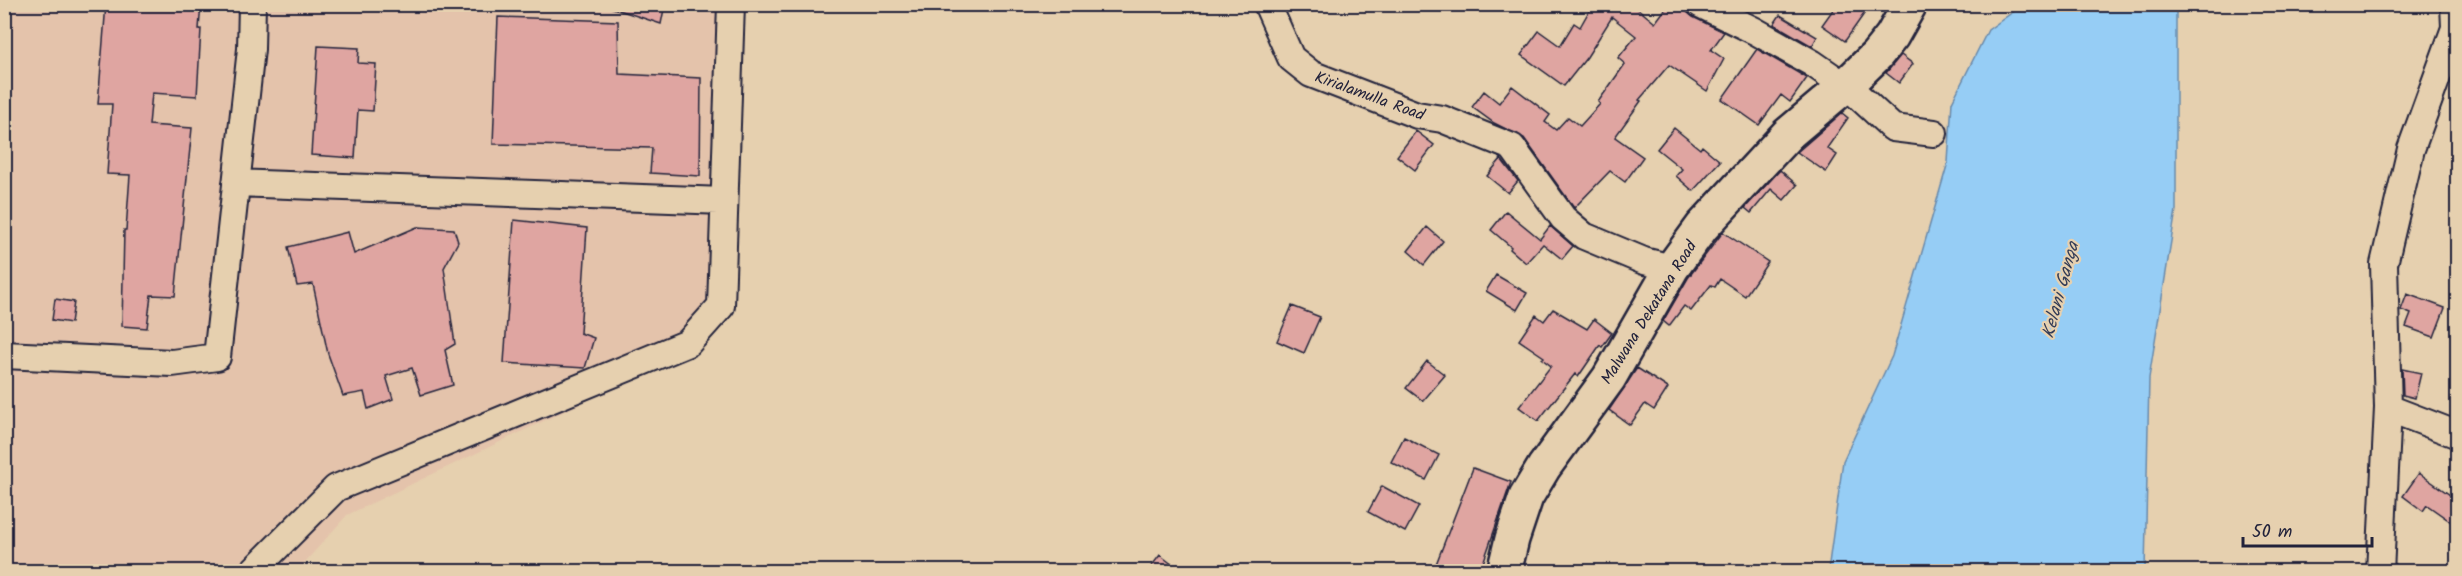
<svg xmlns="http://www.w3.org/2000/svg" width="2462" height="576" font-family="Kalam,sans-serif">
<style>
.built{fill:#e4c3ab}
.water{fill:#96cdf5;stroke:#6889ab;stroke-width:1.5}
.building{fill:#dfa5a1;stroke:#22223b;stroke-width:1.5}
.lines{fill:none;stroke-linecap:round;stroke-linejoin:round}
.minor-casing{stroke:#22223b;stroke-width:30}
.major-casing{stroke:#22223b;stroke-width:38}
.minor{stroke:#e6d0af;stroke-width:26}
.major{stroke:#e6d0af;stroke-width:33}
.labels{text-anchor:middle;stroke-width:4.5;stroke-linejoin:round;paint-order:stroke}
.street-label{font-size:16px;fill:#22223b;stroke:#e6d0af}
.water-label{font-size:18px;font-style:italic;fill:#333c57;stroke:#e6d0af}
</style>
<rect width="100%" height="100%" fill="#e6d0af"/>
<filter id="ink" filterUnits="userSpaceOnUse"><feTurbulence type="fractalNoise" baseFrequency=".0167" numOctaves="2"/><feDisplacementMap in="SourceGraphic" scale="12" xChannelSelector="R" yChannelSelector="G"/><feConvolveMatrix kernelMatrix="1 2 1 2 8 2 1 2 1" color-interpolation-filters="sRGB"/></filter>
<g filter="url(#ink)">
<path class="built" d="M 4,5 L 740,5 L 732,307 L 686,353 L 347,515 L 297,571 L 5,571 Z"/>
<path class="water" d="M 2024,4 L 2176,5 L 2176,210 L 2149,378 L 2145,571 L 1828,571 L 1843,461 L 1892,356 L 1948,162 L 1952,102 L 1988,30 Z"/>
<path class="building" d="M 106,4 L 201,4 L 199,29 L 201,29 L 197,96 L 152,93 L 149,125 L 192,128 L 175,296 L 151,295 L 147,328 L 122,326 L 124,230 L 126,230 L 130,175 L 107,174 L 112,104 L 98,104 Z
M 611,4 L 665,4 L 661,24 L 610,7 Z
M 1593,4 L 1632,4 L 1655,23 L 1669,4 L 1685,4 L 1687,12 L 1693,17 L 1724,32 L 1711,50 L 1724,59 L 1707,91 L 1669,65 L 1639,100 L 1641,101 L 1615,137 L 1643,157 L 1625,182 L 1610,171 L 1574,208 L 1524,138 L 1494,123 L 1472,107 L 1484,91 L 1499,103 L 1512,86 L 1550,115 L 1545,122 L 1556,130 L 1568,117 L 1580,126 L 1600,104 L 1598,102 L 1625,64 L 1618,58 L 1636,36 L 1612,17 L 1587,57 L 1564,86 L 1521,55 L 1539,31 L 1560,46 L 1574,23 L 1580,27 Z
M 1837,4 L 1871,4 L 1845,41 L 1822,25 Z
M 1780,15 L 1817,37 L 1812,46 L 1774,24 Z
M 498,17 L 618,21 L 619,74 L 701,78 L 700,176 L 650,173 L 652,148 L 493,144 Z
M 318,46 L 359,48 L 358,63 L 376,64 L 373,111 L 358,110 L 355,158 L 311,155 Z
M 1757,49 L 1807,78 L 1790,102 L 1781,95 L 1759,125 L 1722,99 Z
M 1901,55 L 1913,64 L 1899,83 L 1886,73 Z
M 1842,113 L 1848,118 L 1827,148 L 1837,155 L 1826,172 L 1797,152 Z
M 1674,128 L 1700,149 L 1702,146 L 1720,161 L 1693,191 L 1676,176 L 1682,169 L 1657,149 Z
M 1416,131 L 1434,145 L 1415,170 L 1397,156 Z
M 1501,159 L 1518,181 L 1508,193 L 1487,176 Z
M 1780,170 L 1797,185 L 1784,200 L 1771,189 L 1751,213 L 1745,208 Z
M 1506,211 L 1540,239 L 1550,226 L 1573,246 L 1562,259 L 1543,244 L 1526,263 L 1510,249 L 1511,247 L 1491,230 Z
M 514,220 L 587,228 L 580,333 L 594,338 L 585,368 L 504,363 Z
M 417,227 L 454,229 L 458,242 L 444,268 L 455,344 L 445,350 L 453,385 L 421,395 L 412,368 L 386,376 L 393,399 L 368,409 L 364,392 L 343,396 L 328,354 L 313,284 L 297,286 L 288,247 L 348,232 L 354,254 Z
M 1427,227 L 1443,241 L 1424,265 L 1408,251 Z
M 1723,232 L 1768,262 L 1745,296 L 1720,279 L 1715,287 L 1711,285 L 1691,311 L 1684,306 L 1669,326 L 1663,321 L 1688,278 Z
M 1496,275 L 1527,293 L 1517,310 L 1486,291 Z
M 2407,294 L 2445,308 L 2434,337 L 2406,327 L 2411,314 L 2401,310 Z
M 55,299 L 74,302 L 71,323 L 52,320 Z
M 1292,306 L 1320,317 L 1304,353 L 1277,341 Z
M 1553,309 L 1587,329 L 1594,319 L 1612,333 L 1602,347 L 1600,345 L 1578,377 L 1575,374 L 1538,421 L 1519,407 L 1551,366 L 1542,359 L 1544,357 L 1519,340 L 1536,315 L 1544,321 Z
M 1427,361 L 1445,375 L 1423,401 L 1406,388 Z
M 1637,368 L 1668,388 L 1654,410 L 1645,404 L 1630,425 L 1609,410 Z
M 2402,369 L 2421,373 L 2415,398 L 2403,395 Z
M 1404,437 L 1439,455 L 1426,480 L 1391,462 Z
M 1473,468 L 1511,482 L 1480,572 L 1433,572 Z
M 2419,473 L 2457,500 L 2457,526 L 2427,505 L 2423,511 L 2403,496 Z
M 1382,486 L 1419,506 L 1405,532 L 1368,512 Z
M 1160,555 L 1182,572 L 1147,572 Z"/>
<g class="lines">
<defs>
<path id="minor" d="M 1267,4 L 1291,58 L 1311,74 L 1417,115 L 1442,119 L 1512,147 L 1563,218 L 1584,236 L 1644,261 L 1672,268
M 1700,4 L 1755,31 L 1812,63 L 1854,92 L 1893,128 L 1934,133
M 236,183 L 724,201
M 4,355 L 172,363 L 217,357 L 251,49 L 252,4
M 2388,408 L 2458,435
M 252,572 L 336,488 L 688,343 L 721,306 L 731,4
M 2380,572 L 2388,408 L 2384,264 L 2411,149 L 2455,28 L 2454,4"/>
<path id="major" d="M 1504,572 L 1512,539 L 1526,497 L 1544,467 L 1609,378 L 1672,268 L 1702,227 L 1788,134 L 1845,86 L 1876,56 L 1892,36 L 1910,4"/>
</defs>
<use href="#minor" class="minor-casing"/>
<use href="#major" class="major-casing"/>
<use href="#minor" class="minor"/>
<use href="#major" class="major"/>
</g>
</g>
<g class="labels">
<g class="street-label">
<text transform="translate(1370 95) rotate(20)" y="6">Kirialamulla Road</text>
<text transform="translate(1648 312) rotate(-58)" y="6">Malwana Dekatana Road</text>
</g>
<g class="water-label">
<text transform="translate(2060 290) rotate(-75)" y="6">Kelani Ganga</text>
</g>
</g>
<rect width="2462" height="576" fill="none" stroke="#e6d0af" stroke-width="24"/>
<rect x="12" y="12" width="2438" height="552" fill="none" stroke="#22223b" stroke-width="2" filter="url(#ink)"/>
<path d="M2243 537v9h129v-9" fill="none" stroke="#22223b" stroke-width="3"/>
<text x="2252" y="537" font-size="18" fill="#22223b" stroke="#e6d0af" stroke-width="4.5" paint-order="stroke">50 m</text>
</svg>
